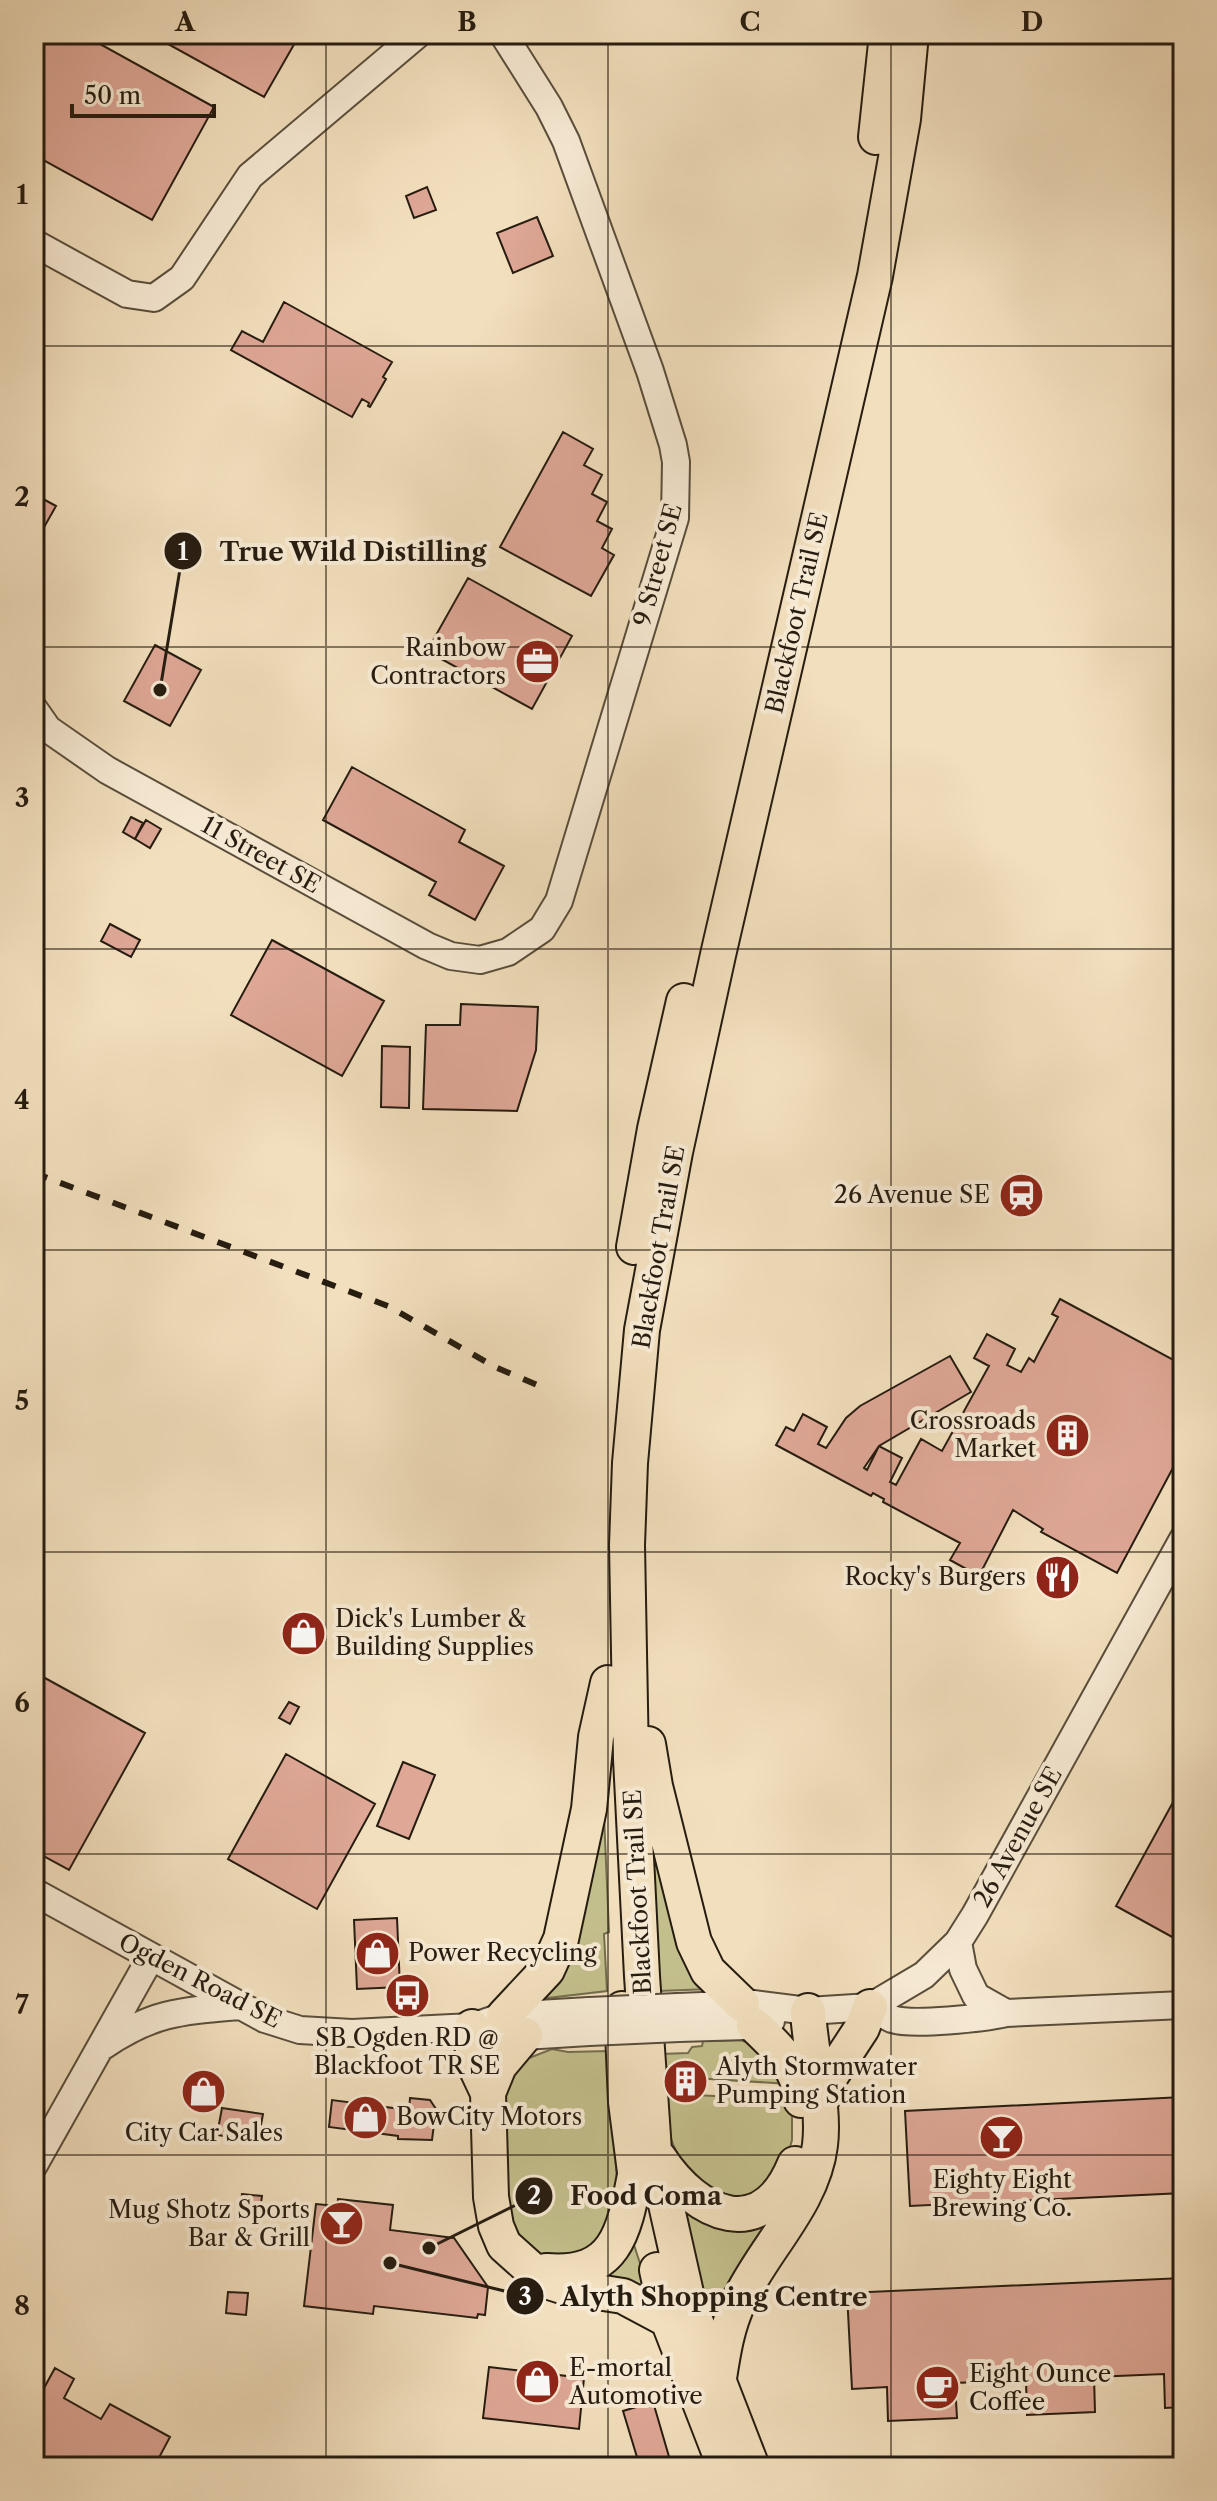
<svg xmlns="http://www.w3.org/2000/svg" width="1217" height="2501" font-family="'Libre Caslon Text',serif">
<style>
.green{fill:#c3bf8c;stroke:#746e4e;stroke-width:2}
.building{fill:#dea796;stroke:#261c10;stroke-width:2}
.lines{fill:none;stroke-linecap:round;stroke-linejoin:round}
.minor-casing{stroke:#594d3b;stroke-width:30}
.major-casing{stroke:#261c10;stroke-width:38}
.minor{stroke:#f7ead4;stroke-width:26}
.major{stroke:#f2dfbd;stroke-width:34}
.rail{stroke:#261c10;stroke-width:6;stroke-dasharray:14 14;stroke-linecap:butt}
.minor-bridge-casing{stroke:#594d3b;stroke-width:30;stroke-linecap:butt}
.minor-bridge{stroke:#f7ead4;stroke-width:26}
.grid{fill:none;stroke:#261c10;stroke-width:2;stroke-opacity:0.55}
.labels{text-anchor:middle;stroke-width:8;stroke-linejoin:round;paint-order:stroke}
.street-label{font-size:24px;fill:#261c10;stroke:#f7ead4}
.poi-label{font-size:24px;fill:#261c10;stroke:#f7ead4;text-anchor:start}
.leader{fill:none;stroke:#261c10;stroke-width:3}
.callout-dot{fill:#261c10;stroke:#f7ead4;stroke-width:3}
.mark-label{font-size:24px;text-anchor:middle;font-weight:bold;fill:#fff}
.callout-label{font-size:26px;text-anchor:middle;font-weight:bold;fill:#261c10;stroke:#f7ead4;stroke-width:8;stroke-linejoin:round;paint-order:stroke}
.neatline{fill:none;stroke:#261c10;stroke-width:3}
.grid-label{font-size:26px;text-anchor:middle;font-weight:bold;fill:#261c10}
</style>
<rect width="100%" height="100%" fill="#f2dfbd"/>
<filter id="stains"><feTurbulence type="fractalNoise" baseFrequency=".0025" numOctaves="4"/><feColorMatrix values="0 0 0 0 .2 0 0 0 0 .09 0 0 0 0 .02 0 0 0 .5 -.17"/></filter>
<radialGradient id="worn" r=".72"><stop offset=".6" stop-color="#630" stop-opacity="0"/><stop offset="1" stop-color="#630" stop-opacity=".3"/></radialGradient>
<path class="green" d="M 647,1791 L 711,1989 L 659,1991 Z
M 603,1792 L 609,1932 L 604,1934 L 607,1991 L 539,1999 Z
M 740,2040 L 753,2044 L 790,2084 L 694,2078 L 694,2071 L 677,2072 L 662,2065 L 661,2054 L 688,2053 L 692,2047 L 702,2046 L 703,2041 Z
M 552,2049 L 568,2052 L 608,2051 L 617,2181 L 606,2247 L 556,2261 C 540,2254 527,2248 517,2232 C 499,2202 503,2110 506,2074 L 524,2060 Z
M 675,2086 L 694,2087 L 695,2095 L 792,2100 L 792,2140 L 785,2165 L 754,2199 L 710,2197 C 677,2158 668,2146 662,2095 Z
M 679,2196 L 779,2204 L 718,2318 L 701,2285 Z
M 629,2243 L 634,2245 L 649,2291 L 594,2281 Z"/>
<path class="building" d="M 34,34 L 82,34 L 214,107 L 152,220 L 34,155 Z
M 150,34 L 300,34 L 264,97 Z
M 427,187 L 436,210 L 414,218 L 406,196 Z
M 537,217 L 553,256 L 513,273 L 497,233 Z
M 284,302 L 392,362 L 383,377 L 386,379 L 370,407 L 368,406 L 369,403 L 362,399 L 352,417 L 231,350 L 242,331 L 263,342 Z
M 563,432 L 593,449 L 584,465 L 602,475 L 592,494 L 607,502 L 597,521 L 612,529 L 602,548 L 614,555 L 591,596 L 500,547 Z
M 34,494 L 56,506 L 34,545 Z
M 468,578 L 572,636 L 532,709 L 427,651 Z
M 155,645 L 201,670 L 170,726 L 124,701 Z
M 352,767 L 465,830 L 459,842 L 504,866 L 475,920 L 429,895 L 436,882 L 323,820 Z
M 131,817 L 143,823 L 135,839 L 123,832 Z
M 146,820 L 161,829 L 150,848 L 135,839 Z
M 110,924 L 140,940 L 131,957 L 101,941 Z
M 272,940 L 384,1001 L 342,1076 L 231,1015 Z
M 461,1004 L 538,1007 L 536,1050 L 517,1111 L 423,1109 L 426,1025 L 460,1025 Z
M 382,1046 L 410,1047 L 409,1108 L 381,1107 Z
M 1060,1299 L 1183,1365 L 1183,1449 L 1117,1573 L 1041,1532 L 1043,1529 L 1013,1510 L 979,1576 L 950,1560 L 960,1543 L 883,1502 L 884,1499 L 873,1493 L 871,1496 L 776,1445 L 786,1427 L 794,1431 L 803,1414 L 827,1427 L 818,1444 L 826,1448 L 846,1418 L 860,1406 L 950,1356 L 971,1392 L 879,1446 L 864,1468 L 867,1470 L 879,1446 L 902,1458 L 890,1482 L 896,1485 L 921,1439 L 942,1451 L 989,1366 L 974,1358 L 987,1334 L 1015,1349 L 1007,1365 L 1021,1372 L 1029,1358 L 1034,1362 L 1039,1352 L 1058,1317 L 1052,1314 Z
M 34,1672 L 145,1733 L 69,1870 L 34,1851 Z
M 289,1702 L 299,1707 L 290,1724 L 279,1718 Z
M 286,1754 L 375,1804 L 317,1909 L 228,1859 Z
M 403,1762 L 435,1775 L 409,1839 L 377,1826 Z
M 1183,1784 L 1183,1943 L 1116,1906 Z
M 397,1918 L 400,1987 L 357,1989 L 354,1920 Z
M 679,2072 L 691,2072 L 691,2085 L 679,2085 Z
M 1182,2097 L 1183,2193 L 910,2206 L 905,2111 Z
M 410,2098 L 430,2100 L 436,2109 L 432,2140 L 398,2139 L 398,2136 L 329,2127 L 332,2100 L 409,2110 Z
M 222,2108 L 263,2114 L 258,2141 L 217,2135 Z
M 242,2194 L 262,2196 L 260,2210 L 240,2207 Z
M 338,2199 L 393,2205 L 390,2230 L 454,2238 L 488,2287 L 485,2315 L 478,2314 L 477,2318 L 374,2306 L 373,2314 L 304,2306 L 316,2204 L 337,2206 Z
M 1183,2278 L 1183,2407 L 1165,2408 L 1164,2374 L 1094,2377 L 1095,2412 L 1027,2415 L 1026,2380 L 955,2383 L 957,2418 L 888,2421 L 887,2387 L 852,2389 L 847,2293 Z
M 228,2292 L 248,2293 L 246,2315 L 226,2313 Z
M 489,2367 L 584,2378 L 579,2429 L 483,2418 Z
M 55,2368 L 74,2379 L 64,2398 L 101,2419 L 110,2404 L 170,2437 L 154,2467 L 34,2467 L 34,2391 L 38,2384 L 44,2388 Z
M 653,2402 L 656,2412 L 672,2467 L 640,2467 L 623,2411 Z"/>
<g class="lines">
<defs>
<path id="minor" d="M 34,243 L 127,294 L 154,298 L 182,278 L 250,176 L 418,34
M 34,709 L 48,729 L 107,770 L 427,946 L 451,956 L 480,960 L 508,952 L 542,929 L 559,901 L 675,518 L 676,462 L 673,445 L 650,371 L 566,141 L 549,107 L 503,34
M 34,1892 L 265,2019 L 300,2030 L 352,2033 L 472,2027 L 504,2016 L 589,2011
M 958,1942 L 963,1969 L 976,1996 L 1006,2013
M 678,2007 L 753,2004 L 808,2011 L 870,2007 L 924,1975 L 958,1942 L 975,1915 L 1183,1539
M 870,2007 C 877,2011 885,2016 892,2019 C 912,2026 984,2018 1006,2013 L 1183,2005
M 679,2028 L 746,2026 L 771,2021
M 506,2037 L 589,2032
M 103,2046 C 153,2012 181,2011 241,2006
M 34,2165 L 151,1957"/>
<path id="major" d="M 876,137 L 887,34
M 634,1247 L 655,1129 L 684,1001
M 648,1744 L 655,1786 L 694,1942 L 708,1971 L 742,2004
M 622,2009 L 626,2102 L 635,2172
M 504,2016 L 547,1970 L 561,1939 L 589,1809 L 596,1737 L 608,1683
M 754,2025 C 777,2047 799,2066 801,2100
M 472,2027 L 473,2061 L 488,2093 L 491,2197 L 496,2226 L 504,2245 L 543,2280 L 565,2287 L 623,2296 L 668,2320
M 488,2093 L 499,2066 L 525,2035
M 819,2107 L 830,2077 L 862,2028 L 870,2007
M 659,2158 C 697,2216 762,2245 795,2164
M 657,2270 L 668,2320 L 725,2467
M 546,2271 C 616,2277 624,2232 635,2175
M 719,2378 C 723,2352 727,2326 739,2301 C 763,2249 813,2204 820,2145 C 825,2105 810,2052 808,2011
M 752,2467 L 688,2302 L 654,2151 L 642,1976 L 631,1759 L 627,1545 L 630,1463 L 642,1330 L 675,1152 L 718,955 L 875,276 L 903,119 L 911,34"/>
</defs>
<use href="#minor" class="minor-casing"/>
<use href="#major" class="major-casing"/>
<use href="#minor" class="minor"/>
<use href="#major" class="major"/>
<path class="rail" d="M 34,1173 L 388,1306 L 495,1367 L 544,1388"/>
<defs>
<path id="minor-bridge" d="M 589,2011 L 678,2007
M 589,2032 L 679,2028"/>
</defs>
<use href="#minor-bridge" class="minor-bridge-casing"/>
<use href="#minor-bridge" class="minor-bridge"/>
</g>
<path class="grid" d="M 326,34 L 326,2467M 608,34 L 608,2467M 891,34 L 891,2467M 34,346 L 1183,346M 34,647 L 1183,647M 34,949 L 1183,949M 34,1250 L 1183,1250M 34,1552 L 1183,1552M 34,1854 L 1183,1854M 34,2155 L 1183,2155"/>
<defs>
<symbol id="office-disc" viewBox="-11 -11 22 22"><circle r="9.5" fill="#8f2418" stroke="#f7ead4"/><path d="M-6-3h4V-5.5h4V-3h4V5H-6ZM-1-4.5V-3h2v-1.5ZM-6 0V1H6V0Z" fill="#fff"/></symbol>
<symbol id="station-disc" viewBox="-11 -11 22 22"><circle r="9.5" fill="#8f2418" stroke="#f7ead4"/><path d="M-3-6H3Q5-6 5-4V2Q5 4 3 4L4.5 6H3L1.5 4h-3L-3 6H-4.5L-3 4Q-5 4-5 2V-4Q-5-6-3-6ZM-3.5-4v3h7v-3ZM-3.5 1v1.5H-2V1ZM2 1v1.5H3.5V1Z" fill="#fff"/></symbol>
<symbol id="building-disc" viewBox="-11 -11 22 22"><circle r="9.5" fill="#8f2418" stroke="#f7ead4"/><path d="M-4-6H4V6H1V3H-1V6H-4ZM-2.5-4.3h1.7v1.8h-1.7ZM.8-4.3h1.7v1.8H.8ZM-2.5-1h1.7V.8h-1.7ZM.8-1h1.7V.8H.8Z" fill="#fff"/></symbol>
<symbol id="restaurant-disc" viewBox="-11 -11 22 22"><circle r="9.5" fill="#8f2418" stroke="#f7ead4"/><path d="M-5-6h1v4h1v-4h1v4h1v-4h1v5L-1.5 .5V6h-2V.5L-5-1ZM5-6V6H3V1.5H1.5Q1.5-4 5-6Z" fill="#fff"/></symbol>
<symbol id="shop-disc" viewBox="-11 -11 22 22"><circle r="9.5" fill="#8f2418" stroke="#f7ead4"/><path d="M-5-2.5h2.3a2.7 3.5 0 0 1 5.4 0H5L5.5 6h-11ZM-1.5-2.5h3a1.5 2.3 0 0 0-3 0Z" fill="#fff"/></symbol>
<symbol id="bus-disc" viewBox="-11 -11 22 22"><circle r="9.5" fill="#8f2418" stroke="#f7ead4"/><path d="M-5-6H5V4H4V6H2V4H-2V6H-4V4H-5ZM-3.5-4V0h7V-4ZM-3.5 1.2v1.5H-2V1.2ZM2 1.2v1.5H3.5V1.2Z" fill="#fff"/></symbol>
<symbol id="bar-disc" viewBox="-11 -11 22 22"><circle r="9.5" fill="#8f2418" stroke="#f7ead4"/><path d="M-6-5H6L.8 .8V4.5H3.5V6h-7V4.5H-.8V.8Z" fill="#fff"/></symbol>
<symbol id="cafe-disc" viewBox="-11 -11 22 22"><circle r="9.5" fill="#8f2418" stroke="#f7ead4"/><path d="M-5.5-4.5H6V0H3Q3 3.5 0 3.5H-2.5Q-5.5 3.5-5.5 0ZM3-3.2v2h1.7v-2ZM-6 4.5H4V6H-6Z" fill="#fff"/></symbol>
</defs>
<g fill-rule="evenodd">
<use href="#office-disc" x="512" y="636" width="51" height="51"/>
<use href="#station-disc" x="996" y="1170" width="51" height="51"/>
<use href="#building-disc" x="1042" y="1410" width="51" height="51"/>
<use href="#restaurant-disc" x="1032" y="1552" width="51" height="51"/>
<use href="#shop-disc" x="278" y="1608" width="51" height="51"/>
<use href="#shop-disc" x="352" y="1928" width="51" height="51"/>
<use href="#bus-disc" x="382" y="1970" width="51" height="51"/>
<use href="#building-disc" x="660" y="2056" width="51" height="51"/>
<use href="#shop-disc" x="178" y="2066" width="51" height="51"/>
<use href="#shop-disc" x="340" y="2092" width="51" height="51"/>
<use href="#bar-disc" x="976" y="2112" width="51" height="51"/>
<use href="#bar-disc" x="316" y="2198" width="51" height="51"/>
<use href="#shop-disc" x="512" y="2356" width="51" height="51"/>
<use href="#cafe-disc" x="912" y="2362" width="51" height="51"/>
</g>
<g class="labels">
<g class="street-label">
<text transform="translate(658 565) rotate(-75)" y="8">9 Street SE</text>
<text transform="translate(797 613) rotate(-77)" y="8">Blackfoot Trail SE</text>
<text transform="translate(261 855) rotate(29)" y="8">11 Street SE</text>
<text transform="translate(659 1247) rotate(-80)" y="8">Blackfoot Trail SE</text>
<text transform="translate(1018 1837) rotate(-61)" y="8">26 Avenue SE</text>
<text transform="translate(638 1892) rotate(-93)" y="8">Blackfoot Trail SE</text>
<text transform="translate(200 1981) rotate(27)" y="8">Ogden Road SE</text>
</g>
<g class="poi-label">
<text x="506" y="656" text-anchor="end">Rainbow<tspan x="506" dy="28">Contractors</tspan></text>
<text x="990" y="1203" text-anchor="end">26 Avenue SE</text>
<text x="1036" y="1429" text-anchor="end">Crossroads<tspan x="1036" dy="28">Market</tspan></text>
<text x="1026" y="1585" text-anchor="end">Rocky's Burgers</text>
<text x="335" y="1627">Dick's Lumber &amp;<tspan x="335" dy="28">Building Supplies</tspan></text>
<text x="408" y="1961">Power Recycling</text>
<text x="407" y="2046" text-anchor="middle">SB Ogden RD @<tspan x="407" dy="28">Blackfoot TR SE</tspan></text>
<text x="716" y="2075">Alyth Stormwater<tspan x="716" dy="28">Pumping Station</tspan></text>
<text x="396" y="2125">BowCity Motors</text>
<text x="204" y="2141" text-anchor="middle">City Car Sales</text>
<text x="1002" y="2188" text-anchor="middle">Eighty Eight<tspan x="1002" dy="28">Brewing Co.</tspan></text>
<text x="310" y="2218" text-anchor="end">Mug Shotz Sports<tspan x="310" dy="28">Bar &amp; Grill</tspan></text>
<text x="569" y="2376">E-mortal<tspan x="569" dy="28">Automotive</tspan></text>
<text x="969" y="2382">Eight Ounce<tspan x="969" dy="28">Coffee</tspan></text>
</g>
</g>
<path class="leader" d="M160 690L183 551M429 2248L534 2196M390 2263L525 2296"/>
<g class="callout-dot">
<circle cx="160" cy="690" r="8"/>
<circle cx="429" cy="2248" r="8"/>
<circle cx="390" cy="2263" r="8"/>
<circle cx="183" cy="551" r="20"/>
<circle cx="534" cy="2196" r="20"/>
<circle cx="525" cy="2296" r="20"/>
</g>
<g class="mark-label">
<text x="183" y="560">1</text>
<text x="534" y="2204">2</text>
<text x="525" y="2305">3</text>
</g>
<g class="callout-label">
<text x="353" y="561">True Wild Distilling</text>
<text x="646" y="2205">Food Coma</text>
<text x="714" y="2306">Alyth Shopping Centre</text>
</g>
<rect width="1217" height="2501" fill="none" stroke="#f2dfbd" stroke-width="88"/>
<path d="M72 104v12h142v-12" fill="none" stroke="#261c10" stroke-width="4"/>
<text x="84" y="104" font-size="24" fill="#261c10" stroke="#f7ead4" stroke-width="6" paint-order="stroke">50 m</text>
<rect x="44" y="44" width="1129" height="2413" class="neatline"/>
<g class="grid-label">
<text x="185" y="31">A</text>
<text x="467" y="31">B</text>
<text x="750" y="31">C</text>
<text x="1032" y="31">D</text>
<text x="22" y="204">1</text>
<text x="22" y="506">2</text>
<text x="22" y="807">3</text>
<text x="22" y="1109">4</text>
<text x="22" y="1410">5</text>
<text x="22" y="1712">6</text>
<text x="22" y="2014">7</text>
<text x="22" y="2315">8</text>
</g>
<rect width="100%" height="100%" filter="url(#stains)"/>
<rect width="100%" height="100%" fill="url(#worn)"/>
</svg>
